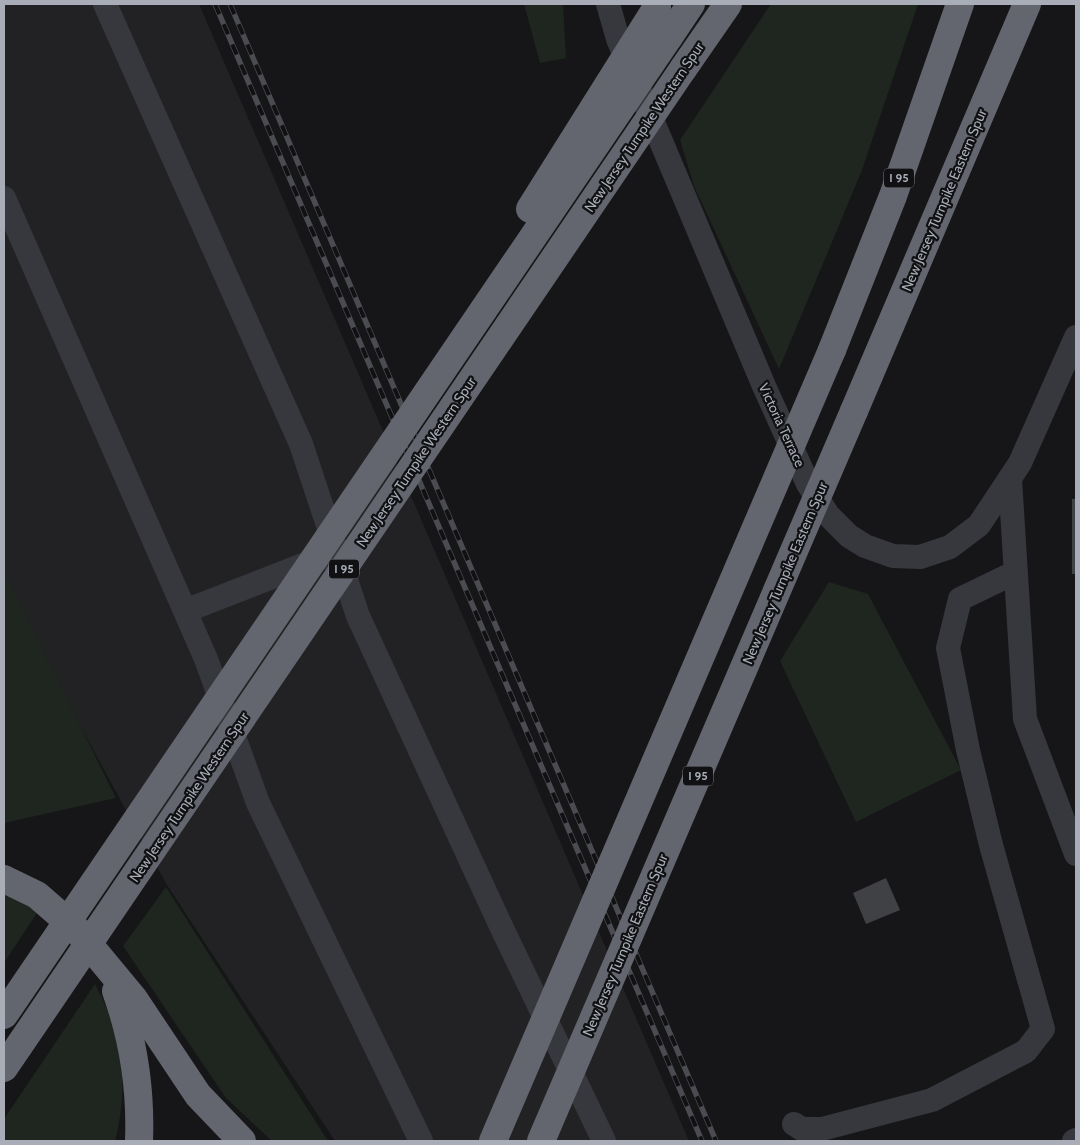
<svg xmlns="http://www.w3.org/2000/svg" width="1080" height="1145" font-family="Cabin,sans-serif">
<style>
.built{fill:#222225}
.green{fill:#1e261f}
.building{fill:#404145}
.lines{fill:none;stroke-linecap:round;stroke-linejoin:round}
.minor{stroke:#37383d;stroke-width:24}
.highway{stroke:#63666e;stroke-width:28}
.rail-casing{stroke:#4a4c52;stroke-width:5.5}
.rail{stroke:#111113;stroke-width:4;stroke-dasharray:11;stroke-linecap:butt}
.highway-bridge{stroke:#63666e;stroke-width:28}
.labels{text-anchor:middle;stroke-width:4.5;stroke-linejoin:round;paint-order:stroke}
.shield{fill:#111113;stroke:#7b7e86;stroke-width:1}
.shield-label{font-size:12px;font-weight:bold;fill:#a8adb8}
.street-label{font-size:14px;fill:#a8adb8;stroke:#111113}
</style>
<rect width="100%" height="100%" fill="#161618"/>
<path class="built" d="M 4,4 L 199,4 L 689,1141 L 335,1141 L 167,885 L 4,587 Z"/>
<path class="green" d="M 524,4 L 563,4 L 566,58 L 540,63 Z
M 771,4 L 918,4 L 862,170 L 779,369 L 694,186 L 680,140 Z
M 4,572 L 116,798 L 4,823 Z
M 829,582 L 868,594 L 961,770 L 856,822 L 780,661 Z
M 166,887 L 328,1141 L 272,1141 L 226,1098 L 123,946 Z
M 4,892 L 39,910 L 4,963 Z
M 95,984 C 101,997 109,1010 113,1023 C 125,1060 125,1104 115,1141 L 4,1141 L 4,1119 Z"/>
<path class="building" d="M 1072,499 L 1076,499 L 1076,574 L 1072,574 Z
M 886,878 L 900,910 L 866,924 L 853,893 Z"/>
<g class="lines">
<path class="minor" d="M 105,4 L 301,444 L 358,616 L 500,924 L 604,1141
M 608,4 L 618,39 L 764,386 L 808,484 L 828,515 L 849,536 L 865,546 L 893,556 L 920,557 L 950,547 L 979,525 L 1020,463 L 1076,337
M 4,198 L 206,659 L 258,803 L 421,1141
M 1010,479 L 1025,719 L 1076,854
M 185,611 L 321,558
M 794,1124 L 802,1129 L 822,1129 L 932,1100 L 1026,1051 L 1043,1029 L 991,845 L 968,750 L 948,648 L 960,599 L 1016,572
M 1074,1141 L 1076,1140"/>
<path class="highway" d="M 669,37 L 691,4
M 683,69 L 728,4
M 832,350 L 893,196 L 960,4
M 854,411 L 1027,4
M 4,879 L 37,895 L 76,929 L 134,999 L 198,1095 L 242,1141
M 116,991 C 134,1041 141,1088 139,1141"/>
<defs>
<path id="rail" d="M 215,4 L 702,1141
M 230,4 L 716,1141"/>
</defs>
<use href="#rail" class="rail-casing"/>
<use href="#rail" class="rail"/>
<path class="highway-bridge" d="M 530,209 L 657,7
M 4,1015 L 669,37
M 4,1068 L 683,69
M 493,1141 L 832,350
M 541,1141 L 854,411"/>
</g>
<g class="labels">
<g class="shield">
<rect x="884" y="168.5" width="30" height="19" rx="4"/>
<rect x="329" y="559.5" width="30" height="19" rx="4"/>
<rect x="683" y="766.5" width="30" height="19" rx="4"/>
</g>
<g class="shield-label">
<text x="899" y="182">I 95</text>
<text x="344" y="573">I 95</text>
<text x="698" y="780">I 95</text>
</g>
<g class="street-label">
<text transform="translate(644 127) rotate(-56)" y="5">New Jersey Turnpike Western Spur</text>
<text transform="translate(944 200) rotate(-67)" y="5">New Jersey Turnpike Eastern Spur</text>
<text transform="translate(782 425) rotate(65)" y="5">Victoria Terrace</text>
<text transform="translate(416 462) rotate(-56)" y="5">New Jersey Turnpike Western Spur</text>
<text transform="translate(785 573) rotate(-67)" y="5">New Jersey Turnpike Eastern Spur</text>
<text transform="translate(189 797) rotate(-56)" y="5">New Jersey Turnpike Western Spur</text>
<text transform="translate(625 945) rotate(-67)" y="5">New Jersey Turnpike Eastern Spur</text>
</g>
</g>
<rect width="1080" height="1145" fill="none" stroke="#a8adb8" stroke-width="10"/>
</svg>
